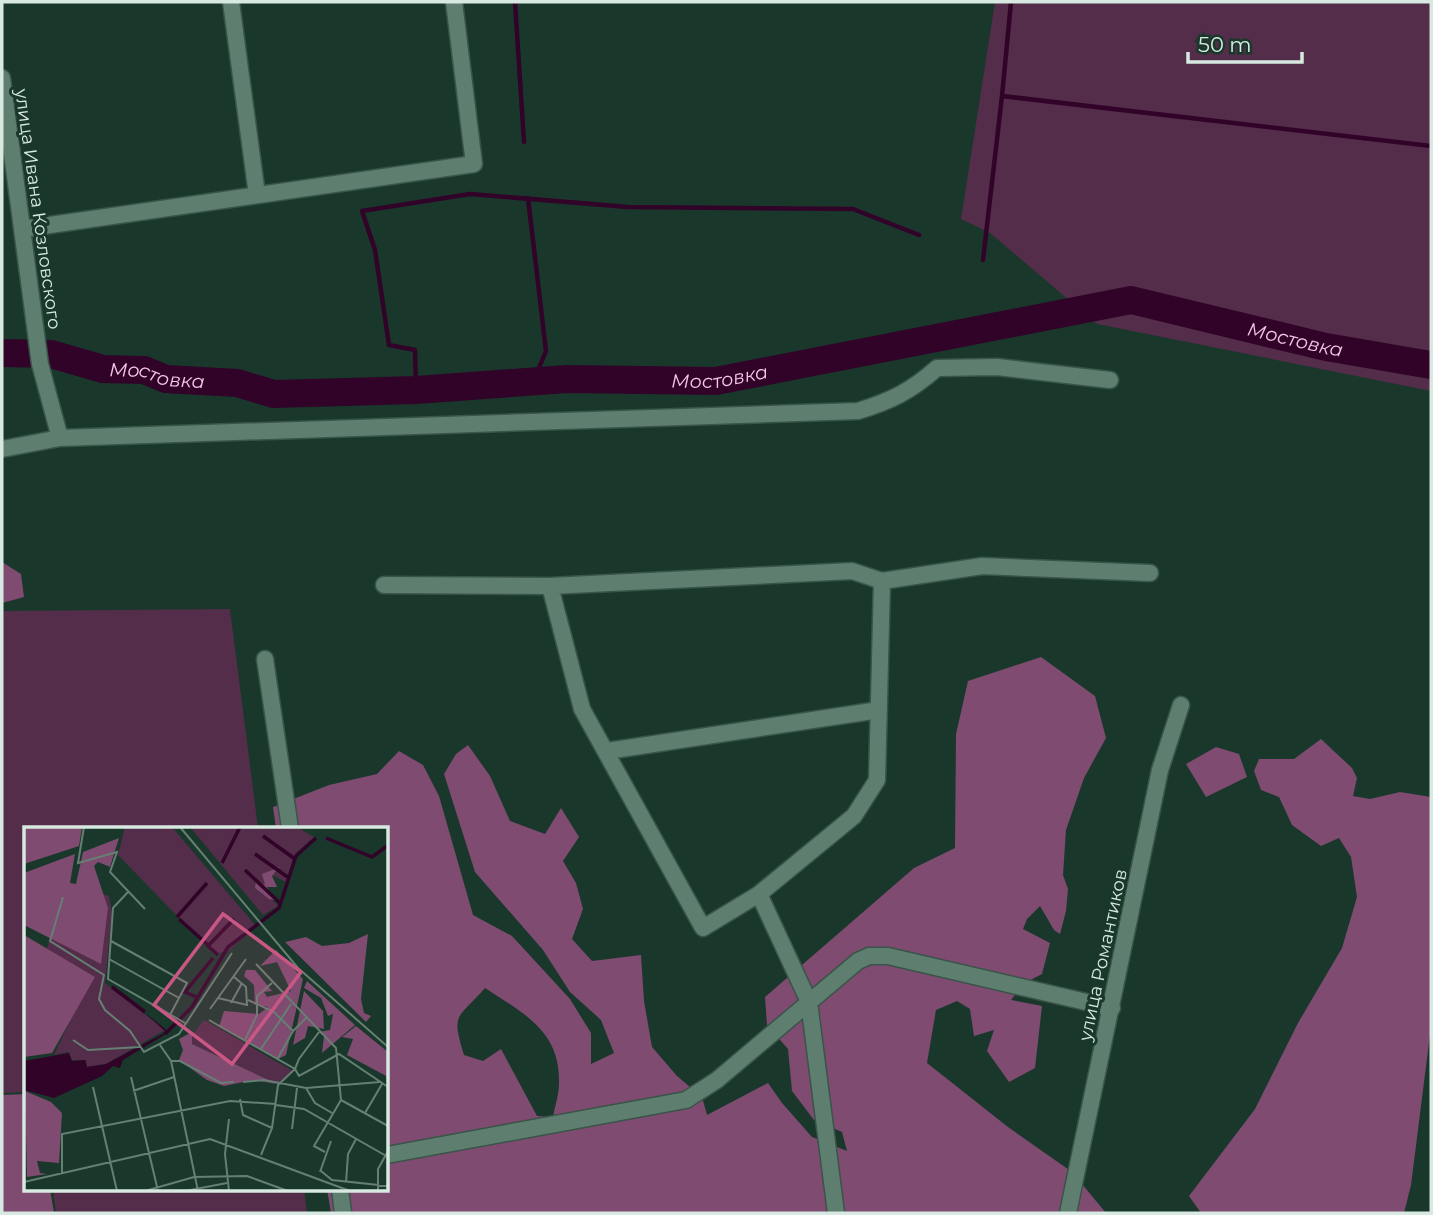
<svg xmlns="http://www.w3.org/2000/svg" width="1433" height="1215" font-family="Montserrat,sans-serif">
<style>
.green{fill:#532d49}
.forest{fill:#7f4b70;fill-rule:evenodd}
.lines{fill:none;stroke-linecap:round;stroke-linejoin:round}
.stream{stroke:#310328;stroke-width:4.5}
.river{stroke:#310328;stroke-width:28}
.minor-casing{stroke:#395448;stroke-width:19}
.minor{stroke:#5e7f6f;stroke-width:16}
.labels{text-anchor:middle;stroke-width:6;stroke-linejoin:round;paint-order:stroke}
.street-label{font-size:18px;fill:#d7e9e0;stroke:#19382b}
.water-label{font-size:19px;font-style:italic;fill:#f7c6e8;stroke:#19382b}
.inset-river{fill:none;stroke:#310328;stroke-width:3.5}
.inset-road{fill:none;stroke:#657f73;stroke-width:2}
.view{fill:#c85783;fill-opacity:0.15;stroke:#c85783;stroke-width:3.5}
.inset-edge{fill:none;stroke:#d7e9e0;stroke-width:3.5}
</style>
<rect width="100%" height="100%" fill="#19382b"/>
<path class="green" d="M 995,2 L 1431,2 L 1431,391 L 1097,324 L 990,233 L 961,219 Z
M 230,609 L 258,828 L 26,828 L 26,1092 L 2,1093 L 2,611 Z
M 53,1189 L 304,1189 L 307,1213 L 56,1213 Z"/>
<path class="forest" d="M 2,562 L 21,574 L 24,597 L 2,603 Z
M 1041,657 L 1095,696 L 1106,738 L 1084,778 L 1066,830 L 1063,875 L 1068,889 L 1066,911 L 1060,934 L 1054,930 L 1040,906 L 1027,919 L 1023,929 L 1050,943 L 1042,974 L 1023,984 L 1011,1000 L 1042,1006 L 1035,1068 L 1009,1082 L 987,1051 L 994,1030 L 974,1036 L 970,1009 L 957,1001 L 936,1010 L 927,1063 L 1008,1127 L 1072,1172 L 1106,1213 L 331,1213 L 327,1189 L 387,1189 L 387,828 L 276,828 L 273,807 L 329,785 L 377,774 L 399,751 L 423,765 L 439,796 L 473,915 L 512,936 L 570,999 L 591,1033 L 591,1064 L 614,1053 L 601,1020 L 570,992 L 543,950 L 475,872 L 444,774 L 456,754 L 468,745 L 490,776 L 510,821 L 545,834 L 561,808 L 579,837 L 563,861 L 576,883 L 583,909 L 572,939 L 592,961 L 641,955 L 644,1001 L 652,1047 L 677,1076 L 702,1097 L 707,1115 L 768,1083 L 782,1103 L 812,1137 L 847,1151 L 842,1132 L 814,1120 L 792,1091 L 788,1049 L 767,1025 L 765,997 L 914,868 L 955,848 L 956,734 L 968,681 ZM 485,988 C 523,1013 561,1031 559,1084 C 559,1094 555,1106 553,1117 L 537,1116 L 501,1049 L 483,1061 L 464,1055 C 451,1012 457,1020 485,988 Z
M 1321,739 L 1352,768 L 1357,778 L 1353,796 L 1370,799 L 1400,792 L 1431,797 L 1431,1027 L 1411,1185 L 1404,1213 L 1201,1213 L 1189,1196 L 1255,1109 L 1298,1023 L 1342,948 L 1357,897 L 1351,857 L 1339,838 L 1321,846 L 1292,825 L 1279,797 L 1261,790 L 1254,771 L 1259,759 L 1294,759 Z
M 1216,747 L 1239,754 L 1247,777 L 1206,797 L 1186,764 Z
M 26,1094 L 26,1189 L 50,1189 L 54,1213 L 2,1213 L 2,1095 Z"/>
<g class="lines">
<path class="stream" d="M 515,2 L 524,142
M 1002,96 L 1011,2
M 528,198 L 546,351 L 533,382
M 983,260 L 1002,96 L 1431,146
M 416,390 L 415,350 L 389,345 L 375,250 L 362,211 L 470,194 L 628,207 L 853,209 L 919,235"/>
<path class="river" id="s1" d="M 2,353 L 51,354 L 103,369 L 144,370 L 166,379 L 237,383 L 274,394 L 416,390 L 567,379 L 716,381 L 1131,300 L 1326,347 L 1431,365"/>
<defs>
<path id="minor" d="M 231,2 L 257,195
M 2,78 L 40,364 L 60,438
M 22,229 L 474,164 L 454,2
M 2,449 L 60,438 L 858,411 C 891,401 911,391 937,368 L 997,367 L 1110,380
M 384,585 L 550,586 L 852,571 L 882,581 L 982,566 L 1150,573
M 550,586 L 582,709 L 703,928 L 759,894 L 854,816 L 877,780 L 882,581
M 265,659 L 290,828
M 607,751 L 879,710
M 759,894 L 809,1002 L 836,1213
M 387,1155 L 686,1100 L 717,1080 L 858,961 L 869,956 L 888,956 L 1112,1008
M 340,1189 L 343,1213
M 1068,1213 L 1160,770 L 1181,705"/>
</defs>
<use href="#minor" class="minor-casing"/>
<use href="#minor" class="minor"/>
</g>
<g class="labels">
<g class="street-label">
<text transform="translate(38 209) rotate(82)" y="6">улица Ивана Козловского</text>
<text transform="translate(1103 955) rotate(-78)" y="6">улица Романтиков</text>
</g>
<g class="water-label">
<text dy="7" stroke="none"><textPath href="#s1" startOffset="1312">Мостовка</textPath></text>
<text dy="7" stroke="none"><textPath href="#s1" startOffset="158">Мостовка</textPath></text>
<text dy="7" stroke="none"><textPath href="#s1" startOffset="724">Мостовка</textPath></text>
</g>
</g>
<g transform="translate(24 827)">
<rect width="364" height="364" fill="#19382b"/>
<path d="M 101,0 L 148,0 L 232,99 L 204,124 L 190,127 L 94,28 ZM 166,0 L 273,0 L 290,10 L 271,27 L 262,55 L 248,48 L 258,42 L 239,48 L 242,58 L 233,55 L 254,79 L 239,88 ZM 40,55 L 85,69 L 88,86 L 81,156 L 141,203 L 82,237 L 63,240 L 62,233 L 48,233 L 44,225 L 30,228 L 58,169 L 23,122 ZM 180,193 L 269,244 L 253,257 L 168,217 L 168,209 Z" fill="#532d49"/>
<path d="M 0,0 L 58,0 L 55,19 L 0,37 ZM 95,11 L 86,40 L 74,35 L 70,39 L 84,81 L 77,137 L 0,98 L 0,46 L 51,27 L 46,56 L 52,57 L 59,25 ZM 256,40 L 248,49 L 253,60 L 243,60 L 250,73 L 245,72 L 231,61 L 232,54 L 241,58 L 238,47 ZM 344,107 L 337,172 L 340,186 L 347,189 L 342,195 L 261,115 L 282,110 L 298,119 L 325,116 ZM 0,108 L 71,150 L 28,226 L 0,230 ZM 252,123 L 279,152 L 262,228 L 254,232 L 195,200 L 200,184 L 235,187 L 244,180 L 231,178 L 230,158 L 220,149 L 222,143 L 231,143 L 248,164 L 240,165 L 243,170 L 267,164 L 253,135 L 236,139 ZM 283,154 L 331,198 L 298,226 L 300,209 L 294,205 L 306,203 L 309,187 L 304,189 L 297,171 L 280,161 ZM 280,164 L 299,184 L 300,202 L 284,199 L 281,211 L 269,218 ZM 332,199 L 364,225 L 364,250 L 323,228 L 329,212 L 318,210 ZM 168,205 L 168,217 L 253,257 L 229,253 L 200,259 L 183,253 L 155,233 L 159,223 L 155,212 ZM 1,264 L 27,275 L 38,286 L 35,336 L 13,334 L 16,346 L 23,347 L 3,350 Z" fill="#7f4b70"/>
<path d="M 119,184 L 145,205 L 99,233 L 96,241 L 89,239 L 78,249 L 30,271 L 0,263 L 0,234 L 45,226 L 48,234 L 61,233 L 63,240 L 82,237 L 142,205 Z" fill="#310328"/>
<path class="inset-river" d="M 239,9 L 271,32M 302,11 L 348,30 L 363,19M 231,27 L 265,51M 198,36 L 216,0M 221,43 L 256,76M 153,90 L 183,56M 155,92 L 184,118M 194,128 L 184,119 L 210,92M 88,160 L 121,185M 175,171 L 161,165 L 189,131M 141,207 L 168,180 L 204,120 L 255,81 L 272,29 L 292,11"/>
<path class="inset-road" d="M 60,0 L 54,36 L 93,25 L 86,45 L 121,82M 156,0 L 274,141 L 364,220M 104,65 L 89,81 L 84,152 L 161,196M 39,70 L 26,114 L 80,148 L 75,172 L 81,183 L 106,204 L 120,225 L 155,207 L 208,126M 87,114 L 163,156 L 146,188M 85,132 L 155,171M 232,137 L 312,221 L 317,273 L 290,319 L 301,325M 194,171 L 223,178 L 222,160 L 210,150M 224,173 L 250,185 L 269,204M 207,176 L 218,156M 186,182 L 222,132M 185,193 L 271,242 L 254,258 L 248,301 L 237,328M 295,205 L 275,232 L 271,242 L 275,249 L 315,227 L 364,260M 49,213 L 64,223 L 116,220M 221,213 L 233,188 L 233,169 L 248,156M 136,218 L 147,234 L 174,364M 237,222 L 267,177M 254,231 L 269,204 L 282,191M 147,234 L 156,234 L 197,256 L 210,255M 107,250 L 134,364M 219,255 L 240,253 L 282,261 L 356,255M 69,260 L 93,364M 282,261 L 291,276 L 308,286M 109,264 L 150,250M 216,272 L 219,288 L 248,301M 317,273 L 364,299M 252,278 L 280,282 L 364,330M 341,286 L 358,257M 205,292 L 201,327 L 205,364M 268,302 L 273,261M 297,344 L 308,353 L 364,359M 296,345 L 307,314M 38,347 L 38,307 L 206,274 L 252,277M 0,355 L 186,312 L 326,364M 322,356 L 324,327 L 332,312M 121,364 L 170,350 L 223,349 L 264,364M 161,364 L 203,356M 354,364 L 354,342 L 364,324"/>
<path class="view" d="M 199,87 L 277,145 L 208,237 L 130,178 Z"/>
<rect width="364" height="364" class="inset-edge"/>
</g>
<rect width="1433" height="1215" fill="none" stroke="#d7e9e0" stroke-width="7"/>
<path d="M1188 52v10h114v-10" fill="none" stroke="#d7e9e0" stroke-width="3.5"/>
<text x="1198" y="52" font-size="21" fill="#d7e9e0" stroke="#19382b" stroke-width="5" paint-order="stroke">50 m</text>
</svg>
